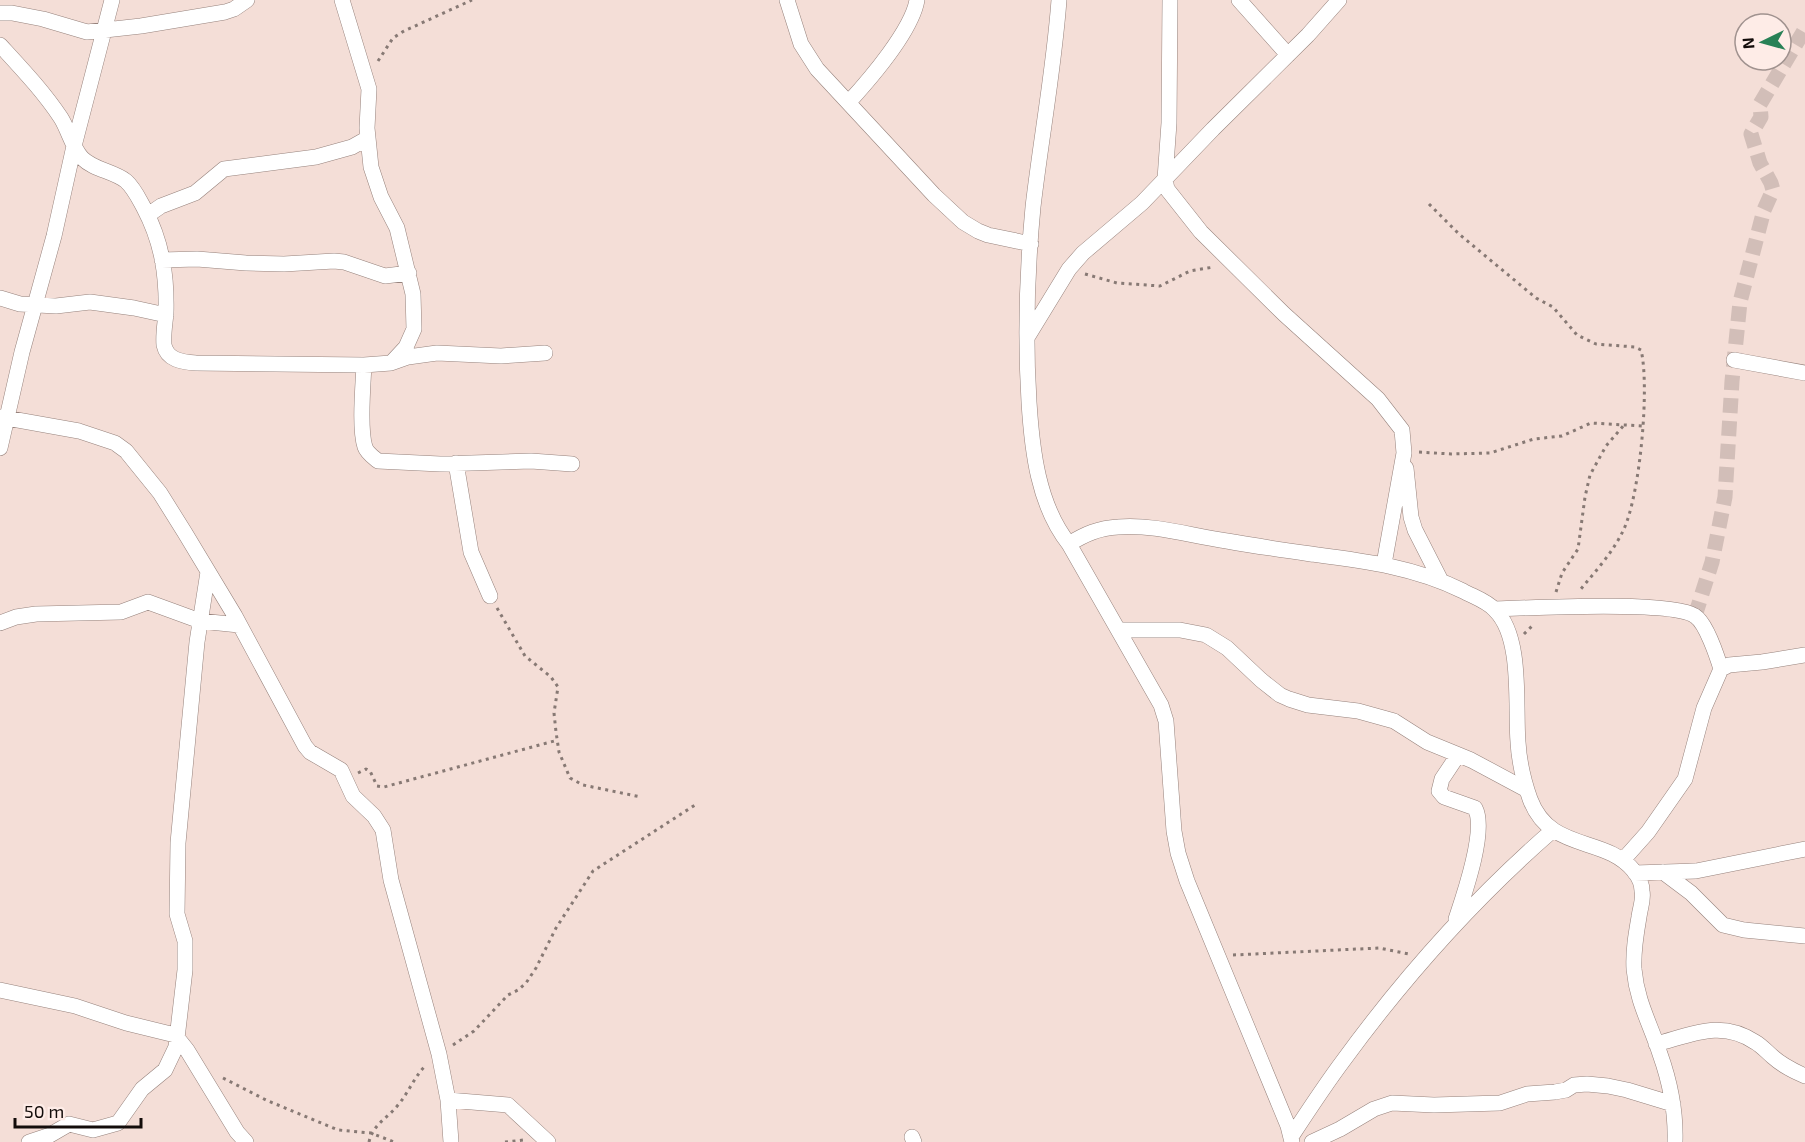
<svg xmlns="http://www.w3.org/2000/svg" width="1805" height="1142" font-family="'Exo 2',sans-serif">
<style>
.lines{fill:none;stroke-linecap:round;stroke-linejoin:round}
.minor-tunnel{stroke:#d2beb8;stroke-width:15;stroke-dasharray:15 8;stroke-linecap:butt}
.minor-casing{stroke:#96827c;stroke-width:16}
.path{stroke:#877974;stroke-width:3;stroke-dasharray:3 4.5;stroke-linecap:butt}
.minor{stroke:#fff;stroke-width:15}
</style>
<rect width="100%" height="100%" fill="#f4ded7"/>
<g class="lines">
<path class="minor-tunnel" d="M 1695,616 L 1712,562 L 1725,497 L 1732,381 L 1740,302 L 1764,210 L 1773,190 L 1771,183 L 1760,163 L 1751,134 L 1761,117 L 1760,104 L 1805,29"/>
<defs>
<path id="minor" d="M 342,0 L 369,89 L 367,128 L 371,167 L 381,197 L 397,228 L 413,294 L 414,329 L 406,347 L 393,361
M 787,0 L 801,44 L 817,69 L 934,195 L 963,222 L 978,231 L 988,235 L 1031,244
M 1059,0 C 1054,69 1041,138 1033,207 C 1027,271 1025,338 1029,402 C 1032,450 1038,505 1069,544 L 1161,705 L 1166,721 L 1174,831 L 1178,853 L 1187,881 L 1288,1126 L 1292,1142
M 1170,0 L 1169,123 L 1165,179 L 1167,189 L 1201,232 L 1284,314 L 1378,399 L 1402,430 L 1404,453 L 1384,564
M 1239,0 L 1288,55
M 0,13 L 12,13 L 43,19 L 87,32 L 141,26 L 225,12 L 234,9 L 247,0
M 0,45 C 22,69 43,91 61,118 C 69,131 72,147 82,158 C 94,170 113,171 126,181 C 134,188 139,199 144,208 C 162,242 167,275 166,313 C 165,324 163,334 164,345 C 167,360 182,362 196,363 L 364,365 L 391,363 L 408,357 L 437,353 L 501,356 L 545,353
M 849,102 C 870,79 912,30 917,0
M 148,215 L 161,206 L 195,193 L 224,169 L 316,157 L 352,147 L 368,138
M 162,260 L 197,259 L 246,263 L 284,264 L 334,261 L 344,262 L 385,276 L 409,273
M 0,298 L 20,304 L 56,306 L 90,302 L 134,308 L 166,315
M 1028,336 L 1069,269 L 1083,253 L 1142,203 L 1213,129 L 1308,35 L 1339,0
M 1734,360 L 1805,373
M 364,365 C 363,386 359,429 365,447 C 367,453 373,457 378,461 L 440,464 L 531,461 L 572,464
M 0,417 L 79,431 L 115,443 L 126,451 L 160,493 L 185,533 L 235,616 L 305,746 L 310,752 L 341,770 L 353,796 L 374,816 L 383,830 L 391,880 L 439,1054 L 448,1100 L 451,1142
M 0,448 L 22,352 L 54,236 L 74,146 L 112,0
M 456,463 L 471,552 L 490,596
M 1406,468 L 1411,517 L 1415,530 L 1440,579
M 1069,544 C 1085,534 1099,528 1118,527 C 1155,524 1191,536 1227,541 C 1255,546 1283,550 1311,554 C 1365,561 1414,567 1463,591 C 1474,597 1487,601 1495,610 C 1523,637 1515,706 1518,742 C 1519,760 1524,782 1530,799 C 1550,853 1605,835 1634,871 C 1638,876 1642,884 1642,891 C 1644,899 1640,908 1639,917 C 1636,934 1633,951 1634,969 C 1637,1002 1650,1023 1660,1054 C 1670,1082 1676,1112 1675,1142
M 1495,609 C 1530,608 1672,600 1695,616 C 1706,623 1717,656 1721,669
M 0,623 L 16,617 L 36,614 L 121,612 L 148,602 L 200,621 L 239,625
M 1119,630 L 1180,630 L 1206,635 L 1227,648 L 1261,680 L 1280,695 L 1289,699 L 1308,705 L 1358,711 L 1394,721 L 1427,742 L 1471,760 L 1527,790
M 1623,860 L 1648,832 L 1685,779 L 1704,708 L 1721,669 L 1729,665 L 1762,662 L 1805,655
M 1663,872 L 1691,893 L 1723,925 L 1744,930 L 1805,936
M 1635,873 L 1696,871 L 1805,849
M 1456,919 C 1464,895 1487,830 1475,808 L 1444,797 L 1439,791 L 1442,779 L 1458,755
M 0,990 L 75,1006 L 126,1023 L 175,1035 L 187,1050 L 237,1132 L 246,1142
M 1656,1044 C 1691,1035 1721,1019 1755,1042 C 1762,1046 1767,1052 1773,1057 C 1783,1066 1794,1071 1805,1076
M 448,1100 L 508,1105 L 548,1142
M 912,1137 L 914,1142
M 1291,1137 C 1308,1111 1325,1085 1343,1061 C 1405,976 1475,898 1553,830
M 29,1142 L 50,1135 L 69,1124 L 93,1130 L 118,1123 L 142,1089 L 165,1070 L 176,1047 L 185,970 L 185,941 L 177,914 L 178,843 L 197,642 L 208,572
M 1312,1142 L 1340,1129 L 1374,1109 L 1392,1103 L 1434,1105 L 1500,1103 L 1527,1094 L 1555,1092 L 1566,1090 L 1574,1085 L 1587,1084 L 1608,1086 L 1627,1090 L 1673,1104"/>
</defs>
<use href="#minor" class="minor-casing"/>
<path class="path" d="M 378,61 L 393,38 L 404,31 L 472,0
M 1429,204 L 1459,234 L 1536,298 L 1553,307 L 1577,335 L 1596,344 L 1635,347 L 1641,350 C 1650,386 1640,497 1623,531 C 1613,552 1595,572 1580,590
M 1085,274 L 1117,283 L 1160,286 L 1190,271 L 1214,267
M 1419,452 L 1451,454 L 1490,453 L 1534,439 L 1562,436 L 1591,423 L 1642,426
M 1556,592 L 1562,573 L 1578,549 L 1585,497 L 1590,475 L 1606,446 L 1624,425
M 497,608 L 525,656 L 551,677 L 558,687 L 554,713 L 556,732 L 559,752 L 570,778 L 583,785 L 641,797
M 1524,634 L 1534,624
M 358,773 L 366,769 L 370,771 L 377,786 L 384,787 L 558,740
M 1233,955 L 1379,948 L 1409,954
M 453,1045 L 474,1031 L 508,995 L 518,990 L 526,983 L 536,968 L 556,928 L 593,871 L 695,805
M 223,1078 L 266,1100 L 338,1130 L 371,1133 L 394,1142
M 369,1142 C 373,1124 388,1118 398,1105 C 409,1092 414,1077 426,1065
M 505,1142 L 524,1140"/>
<use href="#minor" class="minor"/>
</g>
<g transform="translate(1763 42) rotate(265)"><circle r="28" fill="#feece7" stroke="#a0928f" stroke-width="1.5"/>
<path d="M0-4.5L10 22L0 15L-10 22Z" fill="#288156"/>
<text y="-9" font-size="16" font-weight="bold" text-anchor="middle" fill="#130c0a">N</text>
</g>
<path d="M15 1118v9h126v-9" fill="none" stroke="#130c0a" stroke-width="3"/>
<text x="24" y="1118" font-size="18" fill="#130c0a" stroke="#feece7" stroke-width="4.5" paint-order="stroke">50 m</text>
</svg>
